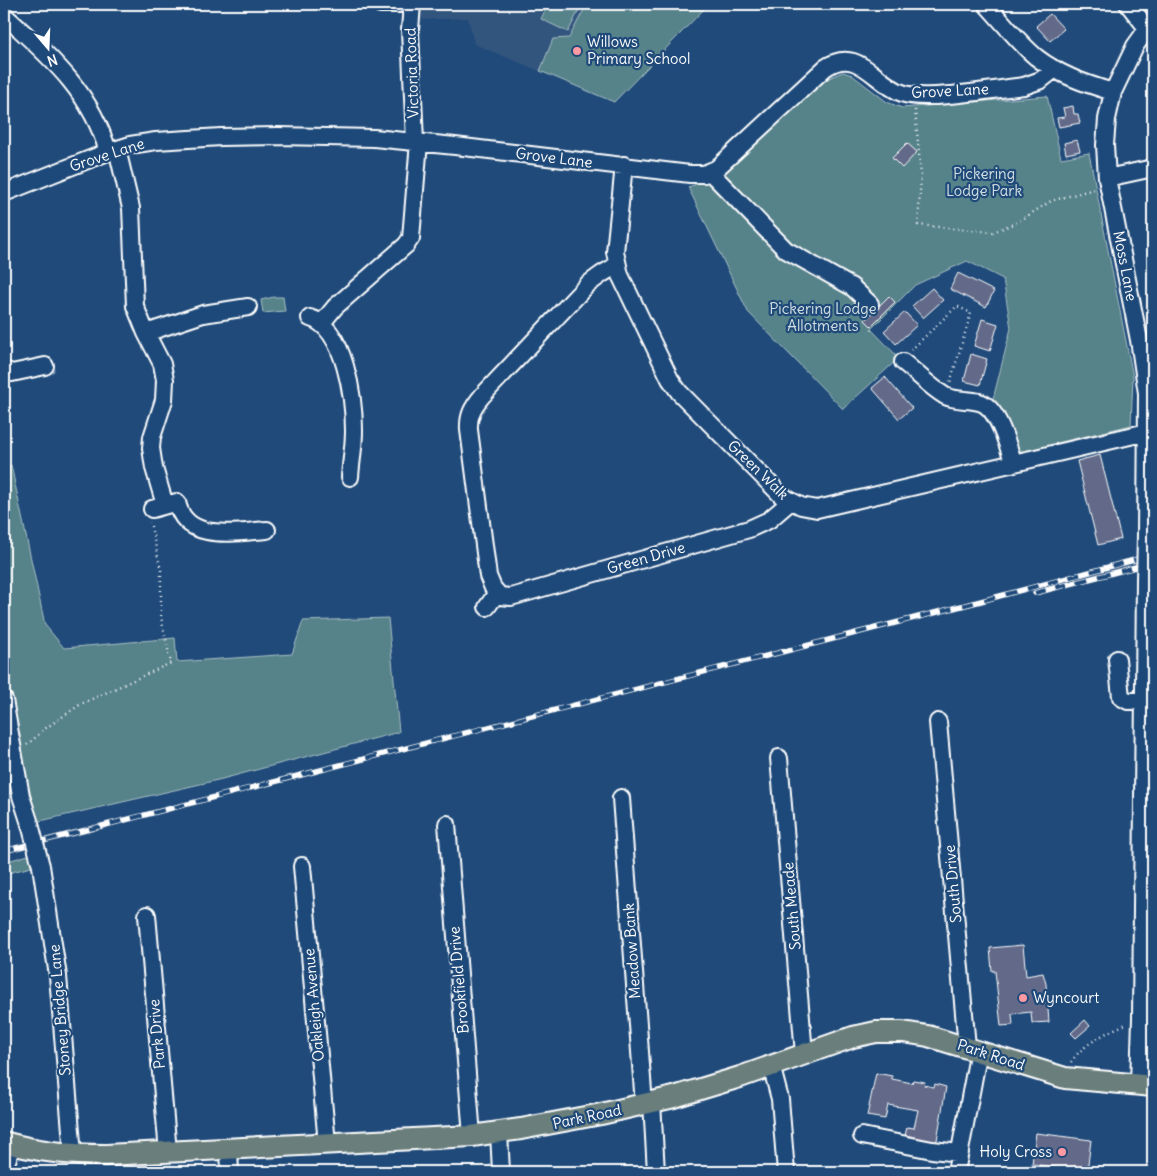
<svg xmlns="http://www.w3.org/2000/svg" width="1157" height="1176" font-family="Delius,sans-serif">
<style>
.built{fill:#33547e}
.green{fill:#56828a;stroke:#aac0c4}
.building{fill:#636b89;stroke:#fff}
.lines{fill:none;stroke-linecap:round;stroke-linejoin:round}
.minor-casing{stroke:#fff;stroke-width:20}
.major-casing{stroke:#fff;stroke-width:24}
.path{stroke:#fff;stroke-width:2.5;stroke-dasharray:1 4;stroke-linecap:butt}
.minor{stroke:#1f4a7a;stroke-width:16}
.major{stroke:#6b7f7c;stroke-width:20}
.rail-casing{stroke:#fff;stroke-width:5.5}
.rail{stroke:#1f4a7a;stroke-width:4;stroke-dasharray:11;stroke-linecap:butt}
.minor-bridge-casing{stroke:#fff;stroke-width:20;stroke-linecap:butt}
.minor-bridge{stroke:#1f4a7a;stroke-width:16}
.poi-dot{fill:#ff9aa2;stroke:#1f4a7a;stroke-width:2}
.labels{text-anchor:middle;stroke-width:4.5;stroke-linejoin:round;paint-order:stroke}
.poi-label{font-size:15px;fill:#fff;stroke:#1f4a7a;text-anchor:start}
.street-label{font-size:15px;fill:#fff;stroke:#1f4a7a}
.park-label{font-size:15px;fill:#d5e0e2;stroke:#1f4a7a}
</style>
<rect width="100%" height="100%" fill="#1f4a7a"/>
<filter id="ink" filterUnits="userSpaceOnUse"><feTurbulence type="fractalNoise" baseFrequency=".02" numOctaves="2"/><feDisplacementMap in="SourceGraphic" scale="10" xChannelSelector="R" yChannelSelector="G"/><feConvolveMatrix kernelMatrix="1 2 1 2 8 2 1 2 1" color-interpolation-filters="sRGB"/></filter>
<g filter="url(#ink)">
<path class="built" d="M 420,4 L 709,4 L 614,102 L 474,44 L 468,18 L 420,20 Z"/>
<path class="green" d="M 548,4 L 582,4 L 568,32 L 541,19 Z
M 587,4 L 709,4 L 614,102 L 540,71 L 553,39 L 569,38 Z
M 843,72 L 852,75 L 887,102 L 902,108 L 1047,96 L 1061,158 L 1089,153 L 1133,377 L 1131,425 L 1024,451 L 1017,449 L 992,403 L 1011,328 L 1003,279 L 967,261 L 915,285 L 871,329 L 899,358 L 843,409 L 748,312 L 688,187 L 723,175 L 823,82 L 833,76 Z
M 274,297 L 283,297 L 285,311 L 263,313 L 261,300 Z
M 11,465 L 45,625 L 64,648 L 175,638 L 177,662 L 292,654 L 303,621 L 388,618 L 399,732 L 222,779 L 36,822 L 18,750 L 4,680 L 4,467 Z
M 4,802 L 11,830 L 4,832 Z
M 32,854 L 35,866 L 4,874 L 4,862 Z"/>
<path class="building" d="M 1050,14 L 1064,29 L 1050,41 L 1036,26 Z
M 1073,106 L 1074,114 L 1078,114 L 1080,123 L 1059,127 L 1057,118 L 1065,117 L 1063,108 Z
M 1077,140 L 1080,151 L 1066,154 L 1064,143 Z
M 907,143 L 917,152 L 902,168 L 892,158 Z
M 958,273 L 994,291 L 986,307 L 950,289 Z
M 932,288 L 943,300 L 923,318 L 912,306 Z
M 889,296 L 895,302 L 871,326 L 865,320 Z
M 905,312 L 917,325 L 896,344 L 884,331 Z
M 982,319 L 998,324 L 990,351 L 974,346 Z
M 971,354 L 987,359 L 980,385 L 964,381 Z
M 885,377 L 912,408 L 899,419 L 872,388 Z
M 1100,455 L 1121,539 L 1098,545 L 1077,461 Z
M 1023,945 L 1026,976 L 1043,973 L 1046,984 L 1049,1022 L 1032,1023 L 1031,1012 L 1012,1014 L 1013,1025 L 1001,1026 L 995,971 L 992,971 L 990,948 Z
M 1085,1020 L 1090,1026 L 1076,1038 L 1071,1033 Z
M 876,1073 L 892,1076 L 892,1079 L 912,1083 L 913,1080 L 925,1082 L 924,1085 L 934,1087 L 935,1084 L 946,1087 L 936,1146 L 904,1140 L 907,1127 L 914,1128 L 918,1110 L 888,1105 L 885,1119 L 867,1116 Z
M 1036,1133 L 1091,1140 L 1087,1172 L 1059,1172 L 1060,1168 L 1032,1164 Z"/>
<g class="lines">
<defs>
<path id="minor" d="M 380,4 L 398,4
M 412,4 L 410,30 L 415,142
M 986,4 C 1002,21 1018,42 1036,57 C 1059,75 1086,84 1113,92
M 1128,4 L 1147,28
M 4,15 C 49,56 91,91 108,152
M 117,149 L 131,208 L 135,306 L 146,333 L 162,364 L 165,380 L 164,400 L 152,437 L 151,448 L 154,468 L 165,505
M 624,165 L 615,252 L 620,275 L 670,379 L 679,392 L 782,496 L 801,506 L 817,509 L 1147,432 L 1153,432
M 710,172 L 786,250 L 852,287 L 870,304
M 1107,178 L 1153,168
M 4,193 L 108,152 L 130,145 L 156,141 L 221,137 L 278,136 L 374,138 L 455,146 L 690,174 L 704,174 L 716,169 L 825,68 C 858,45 874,83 902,93 C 923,102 997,89 1024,86 L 1041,80 L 1055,69
M 617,265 L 602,274 L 587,285 L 482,396 C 473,407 468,415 469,430 L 488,576 L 493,588 L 500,596 L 511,597 L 749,529 L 769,520 L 790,502
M 310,318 C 345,328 354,399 354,431 C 354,446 351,462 350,477
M 322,323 L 335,307 L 406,245 L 411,238 L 419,142
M 146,333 L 203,314 L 248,307
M 903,362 C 917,373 930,387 945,396 C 956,401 968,399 979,402 C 998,406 1008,447 1014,464
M 4,370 L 12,373 L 45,366
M 152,509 L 177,502 C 185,543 236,532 267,530
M 1146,535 L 1147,393 L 1139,340 L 1107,178 L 1105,145 L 1107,119 L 1113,92 L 1135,46 L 1153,21
M 487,607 L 497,593
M 1117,659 L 1121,697 L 1128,701 L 1152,700
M 4,700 L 21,796 L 30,824
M 938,722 L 967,1047
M 779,758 L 804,1054
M 621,798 L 644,1105
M 447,824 L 472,1136
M 41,866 L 58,976 L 72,1143 L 75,1155
M 302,866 L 327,1144
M 147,915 L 168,1152
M 771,1065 L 780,1099 L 786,1172
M 1139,1084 L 1141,1018 L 1145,580
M 652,1102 L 656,1172
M 499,1132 L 501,1172
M 862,1136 L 932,1150 L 960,1153
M 229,1150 L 230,1172
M 4,1170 L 12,1145
M 956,1172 L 979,1050"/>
<path id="major" d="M 4,1142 C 38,1152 71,1155 106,1155 L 472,1136 L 521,1129 L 601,1114 L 674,1097 L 740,1077 L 853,1037 L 876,1032 L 903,1032 L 928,1036 L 1065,1078 L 1153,1086"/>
</defs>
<use href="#minor" class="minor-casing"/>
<use href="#major" class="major-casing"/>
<path class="path" d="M 915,110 L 921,175 L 918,225 L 993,232 L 1016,223 L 1051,201 L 1094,189
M 911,350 L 957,306 L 971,313 L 950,383
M 27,745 L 46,728 L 81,704 L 171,663 L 161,617 L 161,570 L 150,522
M 1071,1062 C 1083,1044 1107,1032 1126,1024"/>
<use href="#minor" class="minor"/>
<use href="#major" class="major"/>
<defs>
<path id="rail" d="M 1035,593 L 1151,563
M 4,851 L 981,601 L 1153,555"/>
</defs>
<use href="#rail" class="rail-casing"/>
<use href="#rail" class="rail"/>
<defs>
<path id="minor-bridge" d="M 1145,580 L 1146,535
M 30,824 L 41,866"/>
</defs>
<use href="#minor-bridge" class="minor-bridge-casing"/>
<use href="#minor-bridge" class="minor-bridge"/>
</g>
</g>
<g class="poi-dot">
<circle cx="577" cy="51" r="5"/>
<circle cx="1023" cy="998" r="5"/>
<circle cx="1062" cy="1152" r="5"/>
</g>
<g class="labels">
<g class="poi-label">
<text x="587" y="47">Willows<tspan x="587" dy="17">Primary School</tspan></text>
<text x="1033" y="1003">Wyncourt</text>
<text x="1052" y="1157" text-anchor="end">Holy Cross</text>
</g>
<g class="street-label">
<text transform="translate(412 73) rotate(-92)" y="5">Victoria Road</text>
<text transform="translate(950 91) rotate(-3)" y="5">Grove Lane</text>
<text transform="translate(107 155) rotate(-18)" y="5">Grove Lane</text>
<text transform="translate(554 158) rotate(7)" y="5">Grove Lane</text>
<text transform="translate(1125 266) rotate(79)" y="5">Moss Lane</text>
<text transform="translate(758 470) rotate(44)" y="5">Green Walk</text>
<text transform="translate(646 558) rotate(-16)" y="5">Green Drive</text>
<text transform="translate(953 884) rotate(-95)" y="5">South Drive</text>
<text transform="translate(792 906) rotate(-95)" y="5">South Meade</text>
<text transform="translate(632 951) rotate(-94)" y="5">Meadow Bank</text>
<text transform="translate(459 980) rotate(-95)" y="5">Brookfield Drive</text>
<text transform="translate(314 1005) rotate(-95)" y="5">Oakleigh Avenue</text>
<text transform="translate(60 1010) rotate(-95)" y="5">Stoney Bridge Lane</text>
<text transform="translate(157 1034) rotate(-95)" y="5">Park Drive</text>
<text transform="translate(991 1055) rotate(18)" y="5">Park Road</text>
<text transform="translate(587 1117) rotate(-12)" y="5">Park Road</text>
</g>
<g class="park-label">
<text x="984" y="179">Pickering<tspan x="984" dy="17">Lodge Park</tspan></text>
<text x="823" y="314">Pickering Lodge<tspan x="823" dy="17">Allotments</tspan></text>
</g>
</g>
<rect width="1157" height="1176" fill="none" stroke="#1f4a7a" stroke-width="20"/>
<rect x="10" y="10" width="1137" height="1156" fill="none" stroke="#fff" stroke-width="2" filter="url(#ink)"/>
<g transform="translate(48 48) rotate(161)" stroke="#1f4a7a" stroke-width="4" paint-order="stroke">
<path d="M0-4L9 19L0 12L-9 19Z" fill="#ffffff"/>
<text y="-8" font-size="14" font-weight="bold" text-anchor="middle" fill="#ffffff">N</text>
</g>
</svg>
